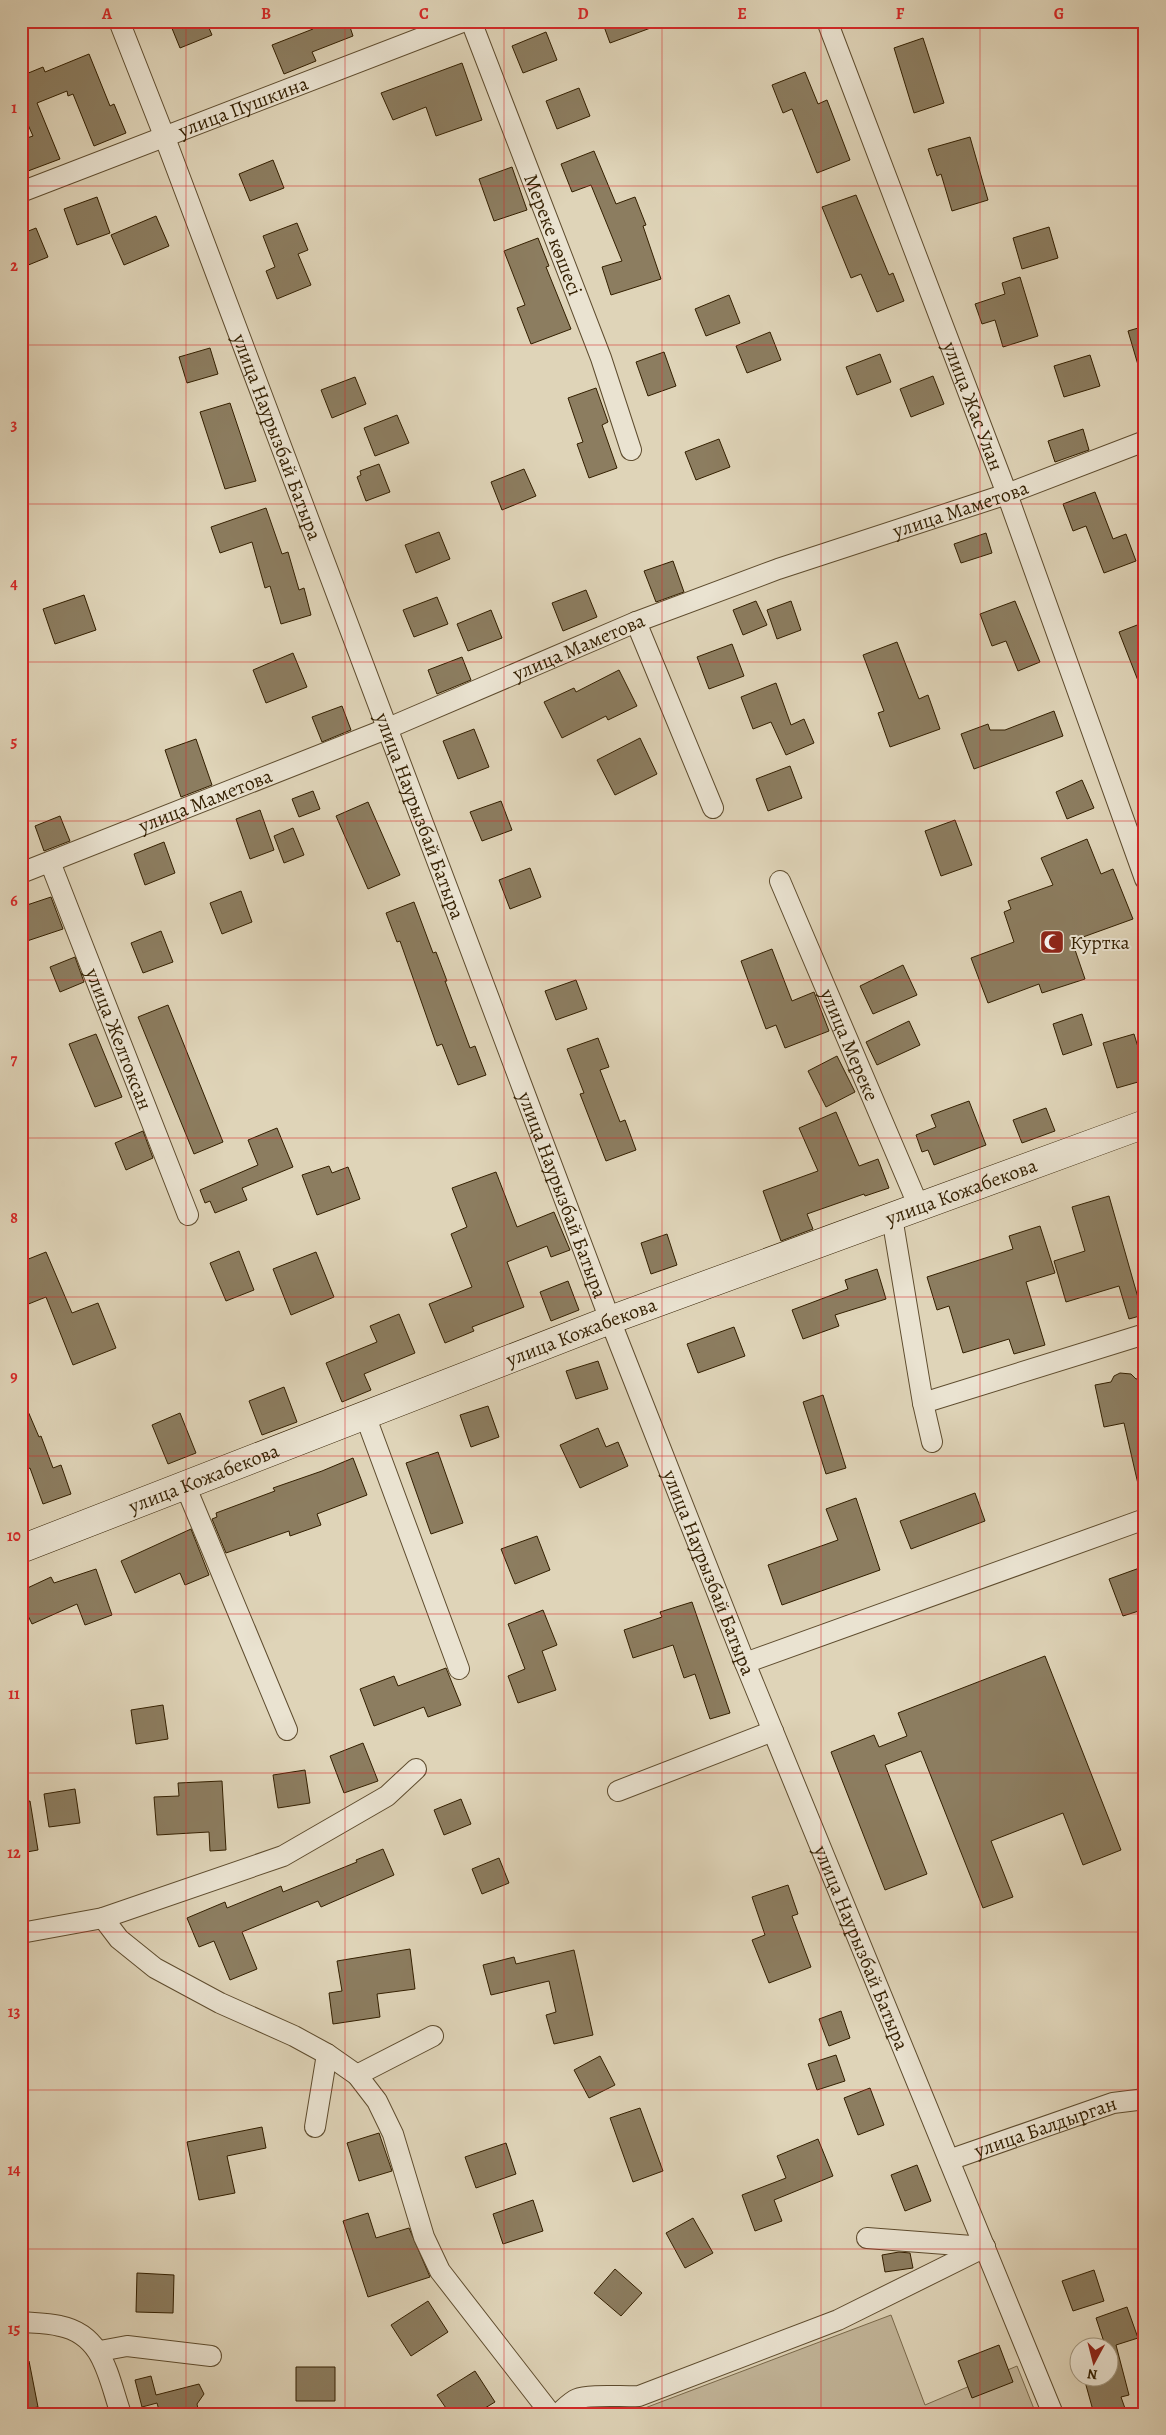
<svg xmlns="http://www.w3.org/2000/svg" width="1166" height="2435" font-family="Alegreya,serif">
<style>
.green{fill:#c2b599;stroke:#7a6a4c}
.building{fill:#8c7d60;stroke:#331f00}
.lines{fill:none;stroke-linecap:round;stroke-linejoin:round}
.minor-casing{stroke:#5e4c2e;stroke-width:22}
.secondary-casing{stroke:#331f00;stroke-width:29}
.minor{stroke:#eae3d1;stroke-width:20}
.secondary{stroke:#eae3d1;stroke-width:28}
.grid{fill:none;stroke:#d62828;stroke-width:1;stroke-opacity:0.55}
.labels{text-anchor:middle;stroke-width:4;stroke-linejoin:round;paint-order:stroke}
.street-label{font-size:20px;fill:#331f00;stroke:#eae3d1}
.poi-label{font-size:20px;fill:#331f00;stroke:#eae3d1;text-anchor:start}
.neatline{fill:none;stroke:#d62828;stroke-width:2}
.grid-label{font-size:16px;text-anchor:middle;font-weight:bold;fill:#d62828}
</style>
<rect width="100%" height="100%" fill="#dfd4b8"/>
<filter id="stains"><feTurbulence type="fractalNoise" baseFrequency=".004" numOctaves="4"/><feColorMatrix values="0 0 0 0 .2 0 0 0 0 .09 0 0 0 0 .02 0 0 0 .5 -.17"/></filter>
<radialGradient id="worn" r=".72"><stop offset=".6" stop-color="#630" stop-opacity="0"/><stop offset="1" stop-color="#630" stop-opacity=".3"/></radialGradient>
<path class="green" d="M 891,2315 L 925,2405 L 1017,2366 L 1036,2414 L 629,2414 Z"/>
<path class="building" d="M 169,21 L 206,21 L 212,35 L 180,48 Z
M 310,21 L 348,21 L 353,36 L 312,52 L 316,61 L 284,74 L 272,45 L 313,29 Z
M 602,21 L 664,21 L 664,23 L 610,43 Z
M 546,32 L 557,60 L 523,73 L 512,46 Z
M 923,38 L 944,103 L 914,113 L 894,48 Z
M 89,54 L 110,106 L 114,104 L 126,133 L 94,146 L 73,94 L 68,96 L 67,91 L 37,103 L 60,159 L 28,171 L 21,155 L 21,140 L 33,136 L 21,109 L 21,65 L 26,74 L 43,67 L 45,72 Z
M 462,63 L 482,120 L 436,136 L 426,107 L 393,120 L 381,93 Z
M 805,72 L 818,104 L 827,100 L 850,160 L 817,173 L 792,109 L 783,113 L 772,85 Z
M 579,88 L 590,116 L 557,129 L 546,101 Z
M 970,137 L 988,200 L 952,211 L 941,174 L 937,176 L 928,149 Z
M 594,151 L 616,204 L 635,197 L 646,225 L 643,226 L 661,279 L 611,295 L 602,267 L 622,261 L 591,185 L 572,192 L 561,164 Z
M 273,160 L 284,188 L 250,201 L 239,174 Z
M 512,167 L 527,210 L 494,221 L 479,179 Z
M 856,195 L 889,275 L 893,273 L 904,301 L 877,312 L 861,274 L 851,278 L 822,207 Z
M 97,197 L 110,233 L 77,245 L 64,209 Z
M 156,216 L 169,246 L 124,265 L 111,235 Z
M 297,223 L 308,250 L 298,254 L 311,285 L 277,299 L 266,271 L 275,267 L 263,236 Z
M 1049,227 L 1058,258 L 1022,269 L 1013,238 Z
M 36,228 L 48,257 L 21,268 L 21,234 Z
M 538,238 L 549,266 L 546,267 L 571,329 L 531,344 L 517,308 L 525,305 L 504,251 Z
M 1020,277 L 1038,336 L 1003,347 L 995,320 L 982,324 L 975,304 L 1005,294 L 1002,283 Z
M 729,295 L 740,323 L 706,336 L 695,309 Z
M 1145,326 L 1145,374 L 1141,375 L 1128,331 Z
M 770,332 L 781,360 L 747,373 L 736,346 Z
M 210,348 L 218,374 L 187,383 L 179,357 Z
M 664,352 L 676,386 L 648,396 L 636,362 Z
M 880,354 L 891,382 L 857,395 L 846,367 Z
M 1090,355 L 1100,386 L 1064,397 L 1054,366 Z
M 933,376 L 944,404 L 911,417 L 900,389 Z
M 355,377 L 366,404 L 332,418 L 321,390 Z
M 596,388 L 608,422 L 602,425 L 617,468 L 589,478 L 577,444 L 583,442 L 568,398 Z
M 230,403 L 256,481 L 225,489 L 200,412 Z
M 397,415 L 409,443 L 375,456 L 364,428 Z
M 1083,429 L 1089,450 L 1055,462 L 1048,441 Z
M 719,439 L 730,467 L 696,480 L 685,452 Z
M 379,464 L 390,492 L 366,501 L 357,477 L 361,475 L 360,471 Z
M 524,469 L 536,496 L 502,510 L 491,482 Z
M 1095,492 L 1113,539 L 1126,534 L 1136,561 L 1104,573 L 1086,526 L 1073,531 L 1063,504 Z
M 266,508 L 282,554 L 288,552 L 299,590 L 304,588 L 311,615 L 281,624 L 270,586 L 265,588 L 252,542 L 220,553 L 211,527 Z
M 439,532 L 450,559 L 416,573 L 405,545 Z
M 986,533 L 992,553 L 961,563 L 954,544 Z
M 673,561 L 684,592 L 656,602 L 644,571 Z
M 586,590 L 597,617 L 563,631 L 552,603 Z
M 84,595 L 96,630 L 55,644 L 43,609 Z
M 437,597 L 448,624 L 414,637 L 403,610 Z
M 756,601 L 767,625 L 743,635 L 733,610 Z
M 791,601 L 801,630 L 777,639 L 767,610 Z
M 1015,601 L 1040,662 L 1018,671 L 1006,641 L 992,646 L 980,614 Z
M 491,610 L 502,638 L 468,651 L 457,624 Z
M 1145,622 L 1145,696 L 1144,696 L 1119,632 Z
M 897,642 L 919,699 L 928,695 L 940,729 L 890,747 L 878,713 L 884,711 L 863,655 Z
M 732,644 L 744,676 L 709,689 L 697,657 Z
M 293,653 L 307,687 L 266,703 L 253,670 Z
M 462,657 L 471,680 L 437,694 L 428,670 Z
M 619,670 L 637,706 L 608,720 L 606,716 L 562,738 L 544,702 L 574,688 L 576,692 Z
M 776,683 L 791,725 L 804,719 L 814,743 L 786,755 L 771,722 L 753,729 L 741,697 Z
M 342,706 L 351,730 L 322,742 L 312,717 Z
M 1054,711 L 1063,736 L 974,769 L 961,734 L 988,724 L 990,730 L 1005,730 Z
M 474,729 L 489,767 L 458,779 L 443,741 Z
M 640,738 L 657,774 L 615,795 L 597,760 Z
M 196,739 L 212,785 L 181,797 L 165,750 Z
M 790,766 L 802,798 L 768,811 L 756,779 Z
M 1082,780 L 1094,808 L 1067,819 L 1056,792 Z
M 313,791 L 320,809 L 299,817 L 292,799 Z
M 501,801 L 512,830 L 482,841 L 470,812 Z
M 368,802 L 400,875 L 368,889 L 336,816 Z
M 260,810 L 274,850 L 250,859 L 236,819 Z
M 60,816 L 70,841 L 44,851 L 35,826 Z
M 955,820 L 972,865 L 941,876 L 925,831 Z
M 293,828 L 304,855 L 284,863 L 274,836 Z
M 1087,839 L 1101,874 L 1113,869 L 1133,919 L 1072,941 L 1085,979 L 1042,993 L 1039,984 L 988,1003 L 971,958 L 1014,942 L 1004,912 L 1011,909 L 1008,901 L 1053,885 L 1041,858 Z
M 164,842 L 175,873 L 145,885 L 134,854 Z
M 530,868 L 541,897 L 510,909 L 499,880 Z
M 241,891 L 252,922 L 222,934 L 210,903 Z
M 51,897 L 63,929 L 21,943 L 21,907 Z
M 414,902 L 433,953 L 436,952 L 447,981 L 445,981 L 470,1048 L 475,1046 L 486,1075 L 458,1085 L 442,1044 L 437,1046 L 400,941 L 397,942 L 386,913 Z
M 161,931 L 173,962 L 143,973 L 131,943 Z
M 772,949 L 792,1001 L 814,992 L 829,1031 L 785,1048 L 776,1025 L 766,1029 L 741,961 Z
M 75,957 L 84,982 L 60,992 L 50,967 Z
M 903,965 L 917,995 L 873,1014 L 860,986 Z
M 576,980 L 587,1009 L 556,1020 L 545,991 Z
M 168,1005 L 223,1142 L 194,1154 L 138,1017 Z
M 1082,1014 L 1092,1045 L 1063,1055 L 1053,1024 Z
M 909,1021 L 920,1045 L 877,1065 L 866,1042 Z
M 96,1034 L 122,1097 L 95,1107 L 69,1044 Z
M 1134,1034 L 1145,1070 L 1145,1080 L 1117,1088 L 1103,1043 Z
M 598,1038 L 609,1067 L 600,1070 L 620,1122 L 625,1120 L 636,1150 L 606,1161 L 580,1094 L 584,1093 L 567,1049 Z
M 837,1056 L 855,1092 L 826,1107 L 808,1071 Z
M 969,1101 L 986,1145 L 934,1165 L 928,1150 L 922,1152 L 916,1135 L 936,1127 L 931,1115 Z
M 1046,1108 L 1055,1131 L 1022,1143 L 1013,1120 Z
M 836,1112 L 859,1166 L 878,1159 L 889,1188 L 865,1196 L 864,1194 L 807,1214 L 813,1229 L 781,1241 L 763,1191 L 818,1171 L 799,1128 Z
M 277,1128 L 293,1167 L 242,1188 L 247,1200 L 215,1213 L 210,1201 L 205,1203 L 200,1190 L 258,1165 L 248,1140 Z
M 143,1131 L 153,1158 L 126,1170 L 115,1143 Z
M 329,1166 L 332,1173 L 348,1167 L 360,1199 L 317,1215 L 302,1175 Z
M 496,1172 L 517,1227 L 554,1212 L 570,1250 L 551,1257 L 547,1246 L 507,1262 L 524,1307 L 472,1327 L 474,1331 L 445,1343 L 429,1304 L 472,1287 L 451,1234 L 467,1227 L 452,1188 Z
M 1109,1196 L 1143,1315 L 1129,1319 L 1119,1286 L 1066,1302 L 1054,1261 L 1085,1251 L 1072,1207 Z
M 1040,1226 L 1055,1273 L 1026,1282 L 1045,1345 L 1014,1354 L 1009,1339 L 963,1353 L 949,1306 L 937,1310 L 927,1277 L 1013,1249 L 1009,1236 Z
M 667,1234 L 677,1265 L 651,1274 L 641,1243 Z
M 239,1251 L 254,1290 L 226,1301 L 210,1263 Z
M 46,1252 L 72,1313 L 98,1303 L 116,1348 L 73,1365 L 46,1297 L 21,1307 L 21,1262 Z
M 316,1252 L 334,1297 L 291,1315 L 273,1269 Z
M 877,1269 L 886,1299 L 835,1315 L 839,1326 L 803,1339 L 792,1310 L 848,1289 L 845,1280 Z
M 568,1281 L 579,1310 L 551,1321 L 540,1292 Z
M 399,1314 L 415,1353 L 364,1374 L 371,1390 L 342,1402 L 326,1363 L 377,1342 L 370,1326 Z
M 734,1327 L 745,1356 L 698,1373 L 687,1344 Z
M 598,1361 L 608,1389 L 576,1399 L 566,1371 Z
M 1120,1373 L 1131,1374 L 1136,1379 L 1145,1377 L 1145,1484 L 1138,1484 L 1124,1423 L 1104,1427 L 1095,1385 L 1111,1382 L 1114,1376 Z
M 284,1387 L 297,1422 L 262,1435 L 249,1401 Z
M 21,1395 L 39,1437 L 41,1436 L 53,1468 L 61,1465 L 71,1494 L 43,1504 L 30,1468 L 21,1472 Z
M 823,1395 L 846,1468 L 826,1474 L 803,1402 Z
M 488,1406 L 499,1437 L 471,1447 L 460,1415 Z
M 180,1413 L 196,1453 L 168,1464 L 152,1425 Z
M 598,1428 L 606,1447 L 618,1442 L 628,1466 L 580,1488 L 560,1445 Z
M 438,1452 L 463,1523 L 431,1534 L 406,1463 Z
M 353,1458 L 367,1495 L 317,1514 L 321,1525 L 290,1536 L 289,1531 L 226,1553 L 212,1519 L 217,1517 L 216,1513 L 275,1491 L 273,1488 L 322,1471 Z
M 975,1493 L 985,1521 L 911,1549 L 900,1521 Z
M 856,1498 L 880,1570 L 782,1605 L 768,1565 L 838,1540 L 826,1509 Z
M 191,1529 L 209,1575 L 185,1585 L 180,1573 L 135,1593 L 121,1561 Z
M 537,1536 L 550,1570 L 515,1584 L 501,1549 Z
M 1145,1566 L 1145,1609 L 1123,1616 L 1109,1579 Z
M 96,1569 L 112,1615 L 85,1625 L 77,1604 L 32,1624 L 21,1601 L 21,1591 L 51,1577 L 54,1583 Z
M 692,1602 L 730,1713 L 710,1719 L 695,1674 L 684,1678 L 673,1645 L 633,1658 L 624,1630 L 662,1617 L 660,1612 Z
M 543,1610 L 557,1645 L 542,1651 L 556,1690 L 518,1703 L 508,1676 L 525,1669 L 508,1624 Z
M 1045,1656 L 1121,1850 L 1083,1865 L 1063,1813 L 991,1841 L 1013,1897 L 983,1908 L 921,1751 L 885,1765 L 927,1874 L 885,1890 L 831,1752 L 874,1735 L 879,1747 L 907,1736 L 898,1713 Z
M 446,1668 L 461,1705 L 428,1717 L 424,1707 L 374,1726 L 360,1689 L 394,1676 L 398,1686 Z
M 163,1705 L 168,1739 L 136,1744 L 131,1710 Z
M 363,1743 L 378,1781 L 344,1793 L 330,1756 Z
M 305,1770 L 310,1803 L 278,1808 L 273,1775 Z
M 222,1781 L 226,1850 L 210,1851 L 209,1832 L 157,1835 L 154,1797 L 179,1796 L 178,1783 Z
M 75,1789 L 80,1823 L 49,1827 L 44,1794 Z
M 461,1799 L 471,1824 L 444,1835 L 434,1810 Z
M 30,1801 L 38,1850 L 21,1853 L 21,1802 Z
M 383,1849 L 394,1875 L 321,1907 L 318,1901 L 242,1932 L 257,1969 L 230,1980 L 214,1941 L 199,1947 L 187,1918 L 225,1902 L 227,1908 L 281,1886 L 283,1892 L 357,1862 L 356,1860 Z
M 499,1858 L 509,1883 L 482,1894 L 472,1869 Z
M 788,1885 L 798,1914 L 792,1916 L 811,1967 L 769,1983 L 752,1940 L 765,1935 L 752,1897 Z
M 410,1949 L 415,1989 L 377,1994 L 380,2017 L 333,2024 L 329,1993 L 342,1991 L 337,1961 Z
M 574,1950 L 593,2035 L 554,2044 L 546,2015 L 556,2012 L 549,1981 L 491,1995 L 483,1965 L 514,1957 L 516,1964 Z
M 841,2011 L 850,2038 L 829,2046 L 819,2019 Z
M 836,2055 L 845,2081 L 817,2090 L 808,2064 Z
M 600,2056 L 615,2085 L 589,2098 L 574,2070 Z
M 870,2088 L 884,2125 L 858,2135 L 844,2098 Z
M 640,2108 L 663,2171 L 633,2182 L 610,2118 Z
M 262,2127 L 266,2148 L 227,2156 L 235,2193 L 199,2200 L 187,2142 Z
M 379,2133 L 392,2171 L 359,2181 L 347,2143 Z
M 818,2139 L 833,2176 L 774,2200 L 782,2221 L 755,2231 L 742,2195 L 786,2178 L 777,2156 Z
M 506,2143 L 516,2174 L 476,2188 L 465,2157 Z
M 917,2165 L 931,2201 L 905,2211 L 891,2175 Z
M 533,2200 L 543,2231 L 503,2244 L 493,2214 Z
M 368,2213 L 376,2238 L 409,2228 L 430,2277 L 368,2297 L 343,2221 Z
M 693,2218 L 713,2253 L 685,2268 L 666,2233 Z
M 899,2252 L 910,2253 L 913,2268 L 885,2272 L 882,2255 Z
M 615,2269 L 642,2293 L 621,2316 L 594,2293 Z
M 1094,2270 L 1104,2301 L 1073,2311 L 1062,2281 Z
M 137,2273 L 174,2275 L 173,2313 L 136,2312 Z
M 428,2301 L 448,2332 L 411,2356 L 391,2325 Z
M 1127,2307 L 1138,2338 L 1116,2345 L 1129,2395 L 1121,2397 L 1127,2414 L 1094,2414 L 1084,2378 L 1108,2378 L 1108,2347 L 1106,2348 L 1096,2318 Z
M 999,2345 L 1013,2382 L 972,2398 L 958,2361 Z
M 21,2361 L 29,2361 L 38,2407 L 21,2410 Z
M 296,2367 L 335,2367 L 335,2401 L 296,2401 Z
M 475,2371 L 495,2402 L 475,2414 L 450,2414 L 437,2395 Z
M 151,2376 L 156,2395 L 199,2384 L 204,2394 L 197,2404 L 199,2414 L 160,2414 L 157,2403 L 142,2407 L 135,2380 Z"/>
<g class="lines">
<defs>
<g id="minor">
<path id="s1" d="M 119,21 L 165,138 L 610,1320 L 745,1663 L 1053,2414"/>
<path id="s2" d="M 471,21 L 601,358 L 631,450"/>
<path id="s3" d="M 827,21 L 1007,494 L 1145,879"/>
<path id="s4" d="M 21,192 L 465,21"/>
<path d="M 636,622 L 713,808"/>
<path id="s5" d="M 50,862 L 188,1215"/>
<path id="s6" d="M 21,873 L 386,729 L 636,622 L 778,569 L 1007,494 L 1145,441"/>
<path id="s7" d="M 780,881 L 919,1207"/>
<path d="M 892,1217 L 923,1403 L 932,1442"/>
<path d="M 923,1403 L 1145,1334"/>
<path d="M 365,1415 L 459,1669"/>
<path d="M 185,1485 L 287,1730"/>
<path d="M 745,1663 L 1145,1519"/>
<path d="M 618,1791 L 773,1731"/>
<path d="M 103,1918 L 119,1939 L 155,1968 L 220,2003 L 294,2036 L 327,2054 L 357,2075 L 377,2101 L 393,2134 L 424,2237 L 440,2271 L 551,2414"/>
<path d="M 21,1933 L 103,1918 L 283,1856 L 387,1796 L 416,1769"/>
<path d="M 357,2075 L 433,2036"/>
<path d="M 315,2127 L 327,2054"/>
<path id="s8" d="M 949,2160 L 1113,2103 L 1145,2099"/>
<path d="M 867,2238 L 985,2247"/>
<path d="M 21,2322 C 34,2323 48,2323 60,2326 C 104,2335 108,2377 121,2414"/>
<path d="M 100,2351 L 127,2346 L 211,2356"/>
<path d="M 558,2414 C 564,2409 570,2402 577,2399 C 589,2394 624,2397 639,2396 L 838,2320 L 985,2247"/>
</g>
<g id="secondary">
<path id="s9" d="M 21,1549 L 610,1320 L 1145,1124"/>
</g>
</defs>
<use href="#minor" class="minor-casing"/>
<use href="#secondary" class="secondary-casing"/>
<use href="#minor" class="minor"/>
<use href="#secondary" class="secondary"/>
</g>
<path class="grid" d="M 186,21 L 186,2414M 345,21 L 345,2414M 504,21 L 504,2414M 662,21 L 662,2414M 821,21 L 821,2414M 980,21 L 980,2414M 21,186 L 1145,186M 21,345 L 1145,345M 21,504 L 1145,504M 21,662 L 1145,662M 21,821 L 1145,821M 21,980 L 1145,980M 21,1138 L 1145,1138M 21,1297 L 1145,1297M 21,1456 L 1145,1456M 21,1614 L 1145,1614M 21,1773 L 1145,1773M 21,1932 L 1145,1932M 21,2090 L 1145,2090M 21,2249 L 1145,2249"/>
<defs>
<symbol id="mosque-square" viewBox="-11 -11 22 22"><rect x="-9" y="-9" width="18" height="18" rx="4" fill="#8f2418" stroke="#eae3d1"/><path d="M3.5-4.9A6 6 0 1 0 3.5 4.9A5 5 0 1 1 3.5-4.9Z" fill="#fff"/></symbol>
</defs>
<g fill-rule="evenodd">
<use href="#mosque-square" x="1038" y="928" width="28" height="28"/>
</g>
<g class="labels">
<g class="street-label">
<text dy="7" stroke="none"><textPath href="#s4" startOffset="238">улица Пушкина</textPath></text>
<text dy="7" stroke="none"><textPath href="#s2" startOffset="229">Мереке көшесі</textPath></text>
<text dy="7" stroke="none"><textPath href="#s3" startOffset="412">улица Жас Улан</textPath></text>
<text dy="7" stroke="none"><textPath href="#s1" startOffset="445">улица Наурызбай Батыра</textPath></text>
<text dy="7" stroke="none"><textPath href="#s6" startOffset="1008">улица Маметова</textPath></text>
<text dy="7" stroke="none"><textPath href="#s6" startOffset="602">улица Маметова</textPath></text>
<text dy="7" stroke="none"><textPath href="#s6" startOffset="198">улица Маметова</textPath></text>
<text dy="7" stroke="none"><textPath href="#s1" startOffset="850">улица Наурызбай Батыра</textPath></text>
<text dy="7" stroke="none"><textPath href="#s5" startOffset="190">улица Желтоксан</textPath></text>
<text dy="7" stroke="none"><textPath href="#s7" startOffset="178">улица Мереке</textPath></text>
<text dy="7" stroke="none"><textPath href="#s9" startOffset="1006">улица Кожабекова</textPath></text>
<text dy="7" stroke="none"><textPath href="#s1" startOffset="1255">улица Наурызбай Батыра</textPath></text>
<text dy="7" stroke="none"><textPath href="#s9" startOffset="601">улица Кожабекова</textPath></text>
<text dy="7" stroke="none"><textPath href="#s9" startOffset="196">улица Кожабекова</textPath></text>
<text dy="7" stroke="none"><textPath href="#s1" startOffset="1660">улица Наурызбай Батыра</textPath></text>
<text dy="7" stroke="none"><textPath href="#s1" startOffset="2065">улица Наурызбай Батыра</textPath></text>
<text dy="7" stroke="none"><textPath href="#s8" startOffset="102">улица Балдырган</textPath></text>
</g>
<g class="poi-label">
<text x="1070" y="949">Куртка</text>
</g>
</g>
<rect width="1166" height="2435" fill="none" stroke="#dfd4b8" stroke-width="55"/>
<g transform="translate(1094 2362) rotate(187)"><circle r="24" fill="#eae3d1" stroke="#a1957d"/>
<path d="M0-4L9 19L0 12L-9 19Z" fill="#8f2418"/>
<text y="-8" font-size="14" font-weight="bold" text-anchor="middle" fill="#331f00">N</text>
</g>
<rect x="28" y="28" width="1110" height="2380" class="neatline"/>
<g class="grid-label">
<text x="107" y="19">A</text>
<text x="266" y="19">B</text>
<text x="424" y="19">C</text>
<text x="583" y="19">D</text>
<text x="742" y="19">E</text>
<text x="900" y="19">F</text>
<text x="1059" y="19">G</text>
<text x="14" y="113">1</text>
<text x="14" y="271">2</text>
<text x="14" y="430">3</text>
<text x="14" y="589">4</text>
<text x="14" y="747">5</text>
<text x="14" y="906">6</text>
<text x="14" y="1065">7</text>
<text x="14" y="1223">8</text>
<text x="14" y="1382">9</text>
<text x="14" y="1541">10</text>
<text x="14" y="1699">11</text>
<text x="14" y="1858">12</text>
<text x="14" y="2017">13</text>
<text x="14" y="2175">14</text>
<text x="14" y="2334">15</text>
</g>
<rect width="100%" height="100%" filter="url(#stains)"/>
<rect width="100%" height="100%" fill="url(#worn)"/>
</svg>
